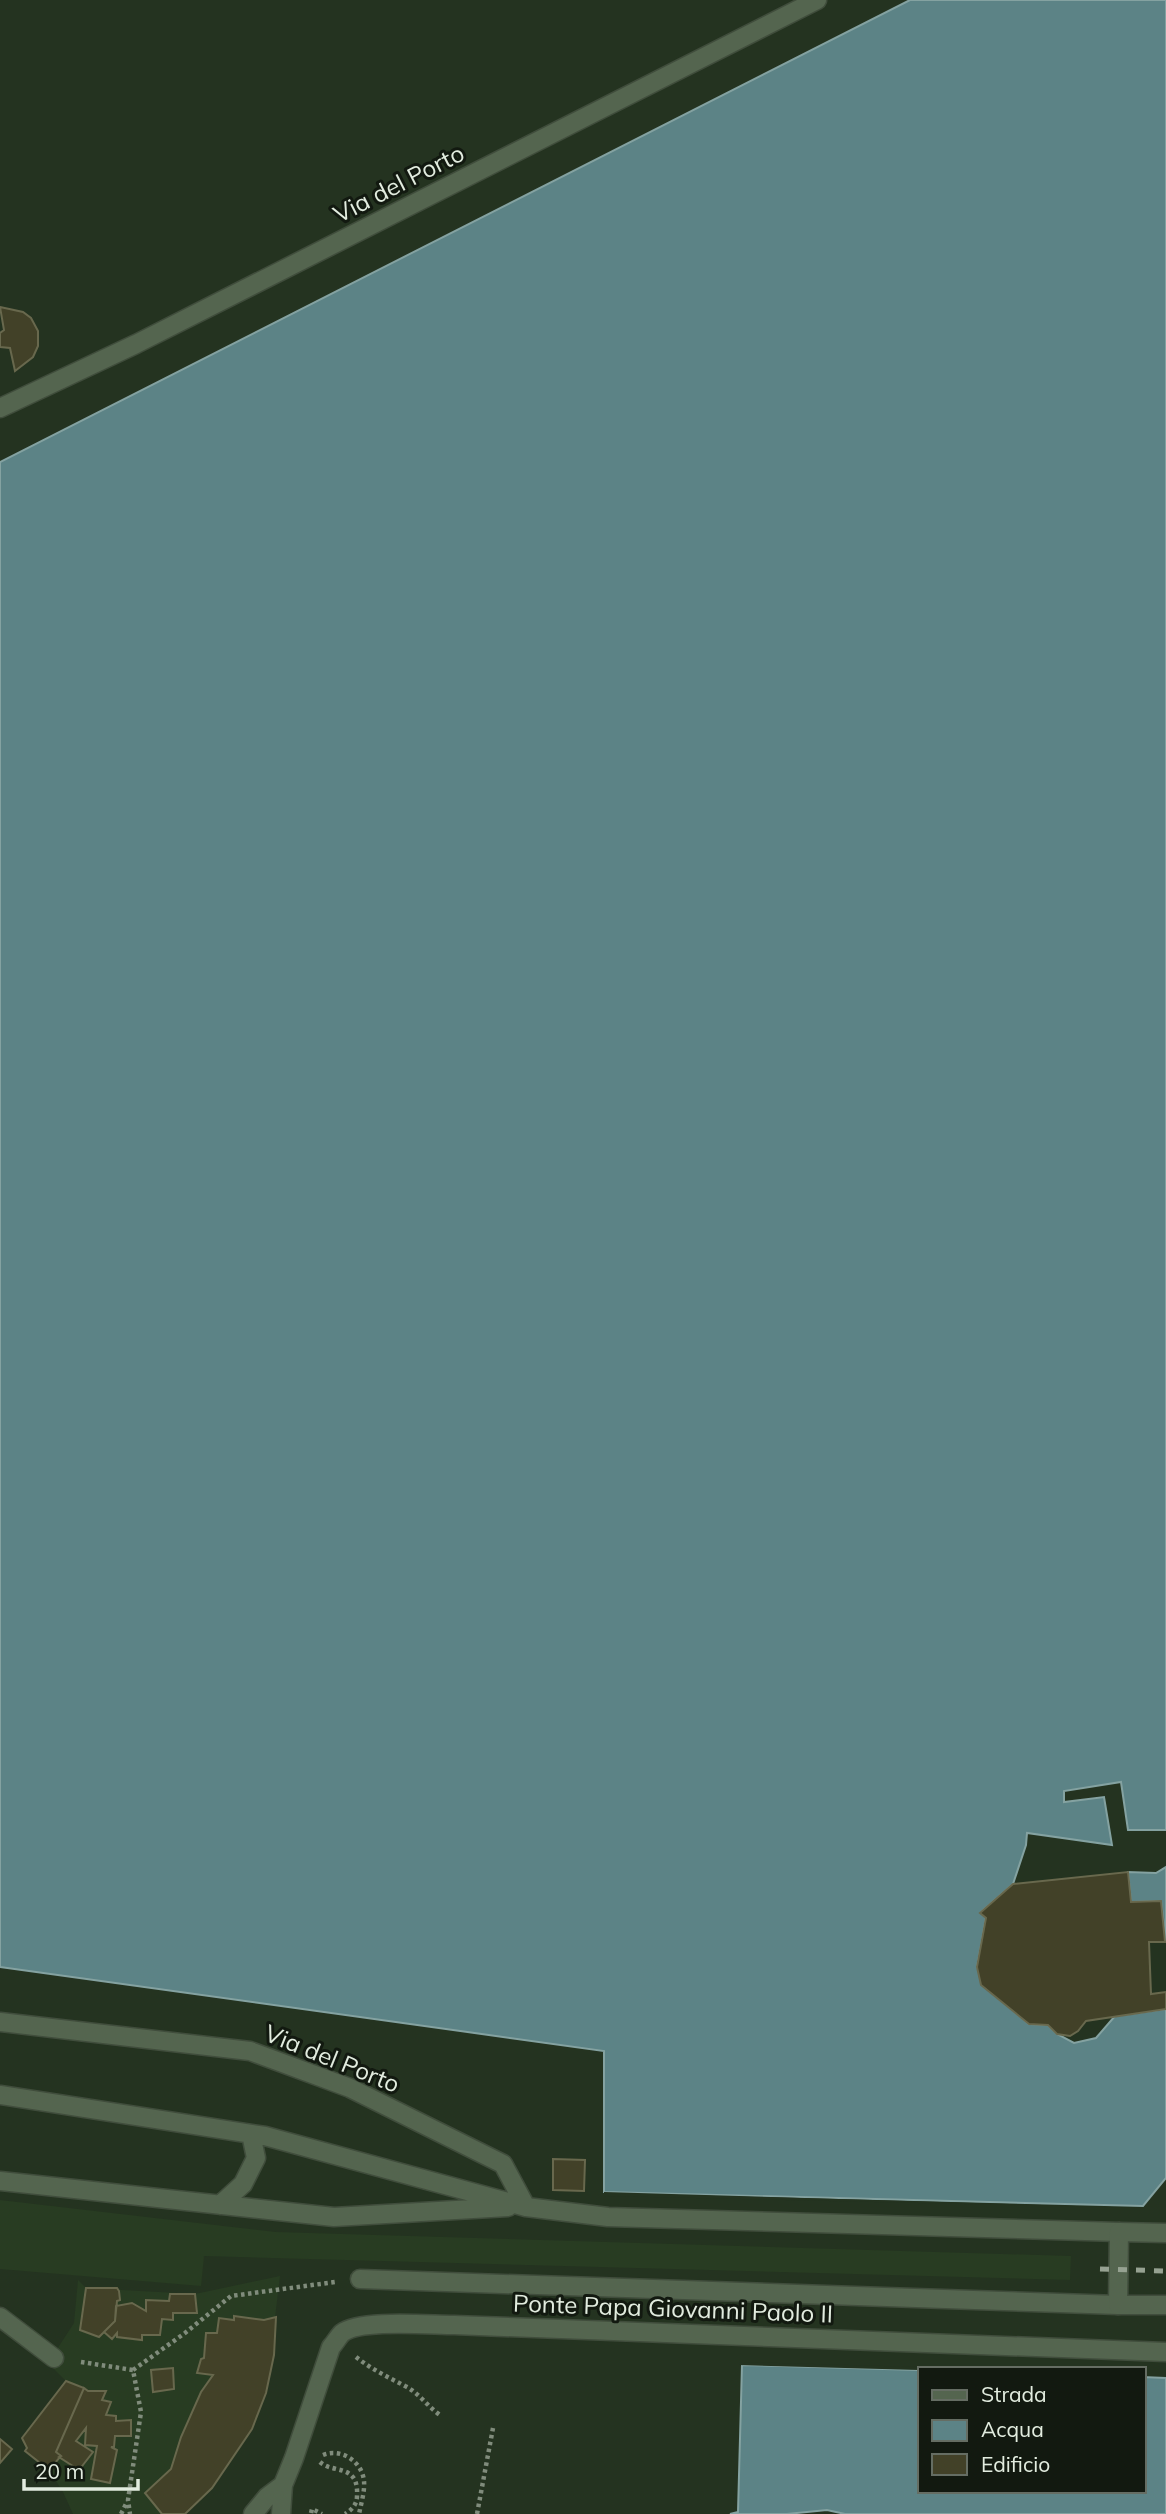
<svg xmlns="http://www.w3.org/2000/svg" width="1166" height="2514" font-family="Mulish,sans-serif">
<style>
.built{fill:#283c22}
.water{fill:#5c8386;stroke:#84a2a1;stroke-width:2}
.pier{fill:#243320}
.building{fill:#424128;stroke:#68684d;stroke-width:2}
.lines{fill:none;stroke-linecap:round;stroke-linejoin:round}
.service-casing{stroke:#404d3c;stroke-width:21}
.tertiary-casing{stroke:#404d3c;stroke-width:21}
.path{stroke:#808c7c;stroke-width:4.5;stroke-dasharray:3.5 3.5;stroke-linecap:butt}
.service{stroke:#54654f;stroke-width:18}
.tertiary{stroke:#54654f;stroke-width:18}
.rail{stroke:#96a292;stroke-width:5;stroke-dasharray:9 9;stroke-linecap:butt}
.labels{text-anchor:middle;stroke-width:6;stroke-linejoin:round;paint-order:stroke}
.street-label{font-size:24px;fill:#e2ecdf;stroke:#121910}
</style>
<rect width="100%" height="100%" fill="#243320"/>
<path class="built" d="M 0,2200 L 276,2232 L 1071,2256 L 1070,2280 L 204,2256 L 201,2286 L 0,2269 Z
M 280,2276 L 266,2393 L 252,2429 L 212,2488 L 185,2514 L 73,2514 L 63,2492 L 49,2470 L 25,2451 L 27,2448 L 22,2438 L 66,2381 L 48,2363 L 74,2323 L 78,2280 L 86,2288 L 195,2294 Z"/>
<path class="water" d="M 910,0 L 1166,0 L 1166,1830 L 1128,1830 L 1121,1782 L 1064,1791 L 1064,1802 L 1104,1797 L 1112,1845 L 1027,1833 L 1026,1845 L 1013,1884 L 981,1912 L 986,1918 L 977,1967 L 994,1994 L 1029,2024 L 1048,2025 L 1057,2034 L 1074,2043 L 1096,2038 L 1115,2016 L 1166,2009 L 1166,2178 L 1143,2206 L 604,2192 L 604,2051 L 0,1967 L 0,462 Z
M 1166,1867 L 1166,1942 L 1161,1901 L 1131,1902 L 1128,1872 L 1156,1873 Z
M 742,2365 L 919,2370 L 919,2491 L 1143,2491 L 1143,2377 L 1166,2378 L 1166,2514 L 845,2514 L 827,2510 L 787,2514 L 730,2514 L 738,2512 Z"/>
<path class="pier" d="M 604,2192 L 1146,2208 L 604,2196 Z
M 742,2362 L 919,2367 L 922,2369 L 919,2370 L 739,2365 Z"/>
<path class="building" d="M 0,307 L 23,312 L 31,318 L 38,331 L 38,346 L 33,357 L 15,371 L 10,348 L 0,347 L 0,333 L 4,330 Z
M 1128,1872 L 1131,1902 L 1161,1901 L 1165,1942 L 1149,1942 L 1151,1994 L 1166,1992 L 1166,2009 L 1086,2021 L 1078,2031 L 1070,2036 L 1057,2034 L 1048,2025 L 1029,2024 L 981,1985 L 977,1967 L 986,1918 L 980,1913 L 1013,1884 Z
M 553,2159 L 585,2160 L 584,2191 L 553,2190 Z
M 86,2288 L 117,2288 L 119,2291 L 120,2300 L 117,2301 L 115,2321 L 99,2337 L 80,2330 Z
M 170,2294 L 195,2294 L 197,2313 L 173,2313 L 173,2320 L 162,2319 L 160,2335 L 142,2335 L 142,2340 L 117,2337 L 117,2333 L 112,2339 L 104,2332 L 115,2321 L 116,2306 L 132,2303 L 146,2311 L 146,2300 L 169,2301 Z
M 234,2316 L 264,2320 L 276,2317 L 274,2355 L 266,2393 L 252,2429 L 212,2488 L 185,2514 L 162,2514 L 145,2493 L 171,2469 L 181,2437 L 201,2392 L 213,2375 L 197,2373 L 201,2359 L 204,2358 L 206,2333 L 217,2333 L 219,2318 L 234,2320 Z
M 173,2368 L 174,2389 L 153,2392 L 151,2370 Z
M 66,2381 L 84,2388 L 56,2452 L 61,2456 L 49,2470 L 25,2451 L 27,2448 L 22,2438 Z
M 84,2388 L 88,2391 L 106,2391 L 102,2400 L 111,2402 L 106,2415 L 116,2416 L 116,2421 L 131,2420 L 131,2436 L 115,2436 L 114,2447 L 111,2447 L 117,2450 L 110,2483 L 91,2479 L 97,2446 L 85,2445 L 86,2428 L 76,2441 L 93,2452 L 79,2470 L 59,2457 L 61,2456 L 56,2452 Z
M 0,2439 L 12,2449 L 0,2463 Z"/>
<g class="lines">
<defs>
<path id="service" d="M 0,408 L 136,344 L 817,0
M 0,2022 L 250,2051 L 350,2088 L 503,2164 L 526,2207
M 0,2095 L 265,2136 L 526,2207 L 608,2217 L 1119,2232
M 0,2181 L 334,2217 L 508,2207
M 220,2205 L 243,2184 L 256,2158 L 251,2134
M 360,2279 L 1118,2305
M 0,2317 L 54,2358"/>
<path id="tertiary" d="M 1166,2233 L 1119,2232 L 1118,2305 L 1166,2305
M 253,2514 L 267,2497 L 283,2485
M 281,2514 L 283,2485 L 294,2458 L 331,2347 C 335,2343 338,2337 342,2333 C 360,2319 429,2325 454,2325 L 1166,2352"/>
</defs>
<use href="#service" class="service-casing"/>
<use href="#tertiary" class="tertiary-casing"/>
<path class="path" d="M 356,2357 C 371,2369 388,2377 405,2386 C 419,2393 427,2406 440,2415
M 81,2362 L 133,2370 L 141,2412 L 128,2500 L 130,2514
M 133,2370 L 185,2333 L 231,2296 L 335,2282
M 323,2455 C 341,2448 362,2461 364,2481 C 365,2491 361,2504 359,2514
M 320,2462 C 333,2474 359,2463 357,2496 C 357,2504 352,2510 345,2514
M 311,2513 L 312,2509 L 322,2514
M 121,2514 L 127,2502
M 477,2514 L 493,2428"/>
<use href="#service" class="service"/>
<use href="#tertiary" class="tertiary"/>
<path class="rail" d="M 1100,2269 L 1166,2271"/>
</g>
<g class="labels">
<g class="street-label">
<text transform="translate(399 184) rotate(-27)" y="8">Via del Porto</text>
<text transform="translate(332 2059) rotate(22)" y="8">Via del Porto</text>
<text transform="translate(673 2309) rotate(2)" y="8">Ponte Papa Giovanni Paolo II</text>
</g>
</g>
<rect x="918" y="2367" width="228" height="126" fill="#121910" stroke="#656d63" stroke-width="2"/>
<rect x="932" y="2390" width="35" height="10" fill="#54654f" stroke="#656d63" stroke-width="2"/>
<text x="981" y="2402" font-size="21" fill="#e2ecdf">Strada</text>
<rect x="932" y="2420" width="35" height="21" fill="#5c8386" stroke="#656d63" stroke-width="2"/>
<text x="981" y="2437" font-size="21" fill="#e2ecdf">Acqua</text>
<rect x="932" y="2454" width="35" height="21" fill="#424128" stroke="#656d63" stroke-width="2"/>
<text x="981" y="2472" font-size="21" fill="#e2ecdf">Edificio</text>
<path d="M24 2479v10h114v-10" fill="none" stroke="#e2ecdf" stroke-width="3.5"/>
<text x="35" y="2479" font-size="21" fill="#e2ecdf" stroke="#121910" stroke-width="5" paint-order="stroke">20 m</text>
</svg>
